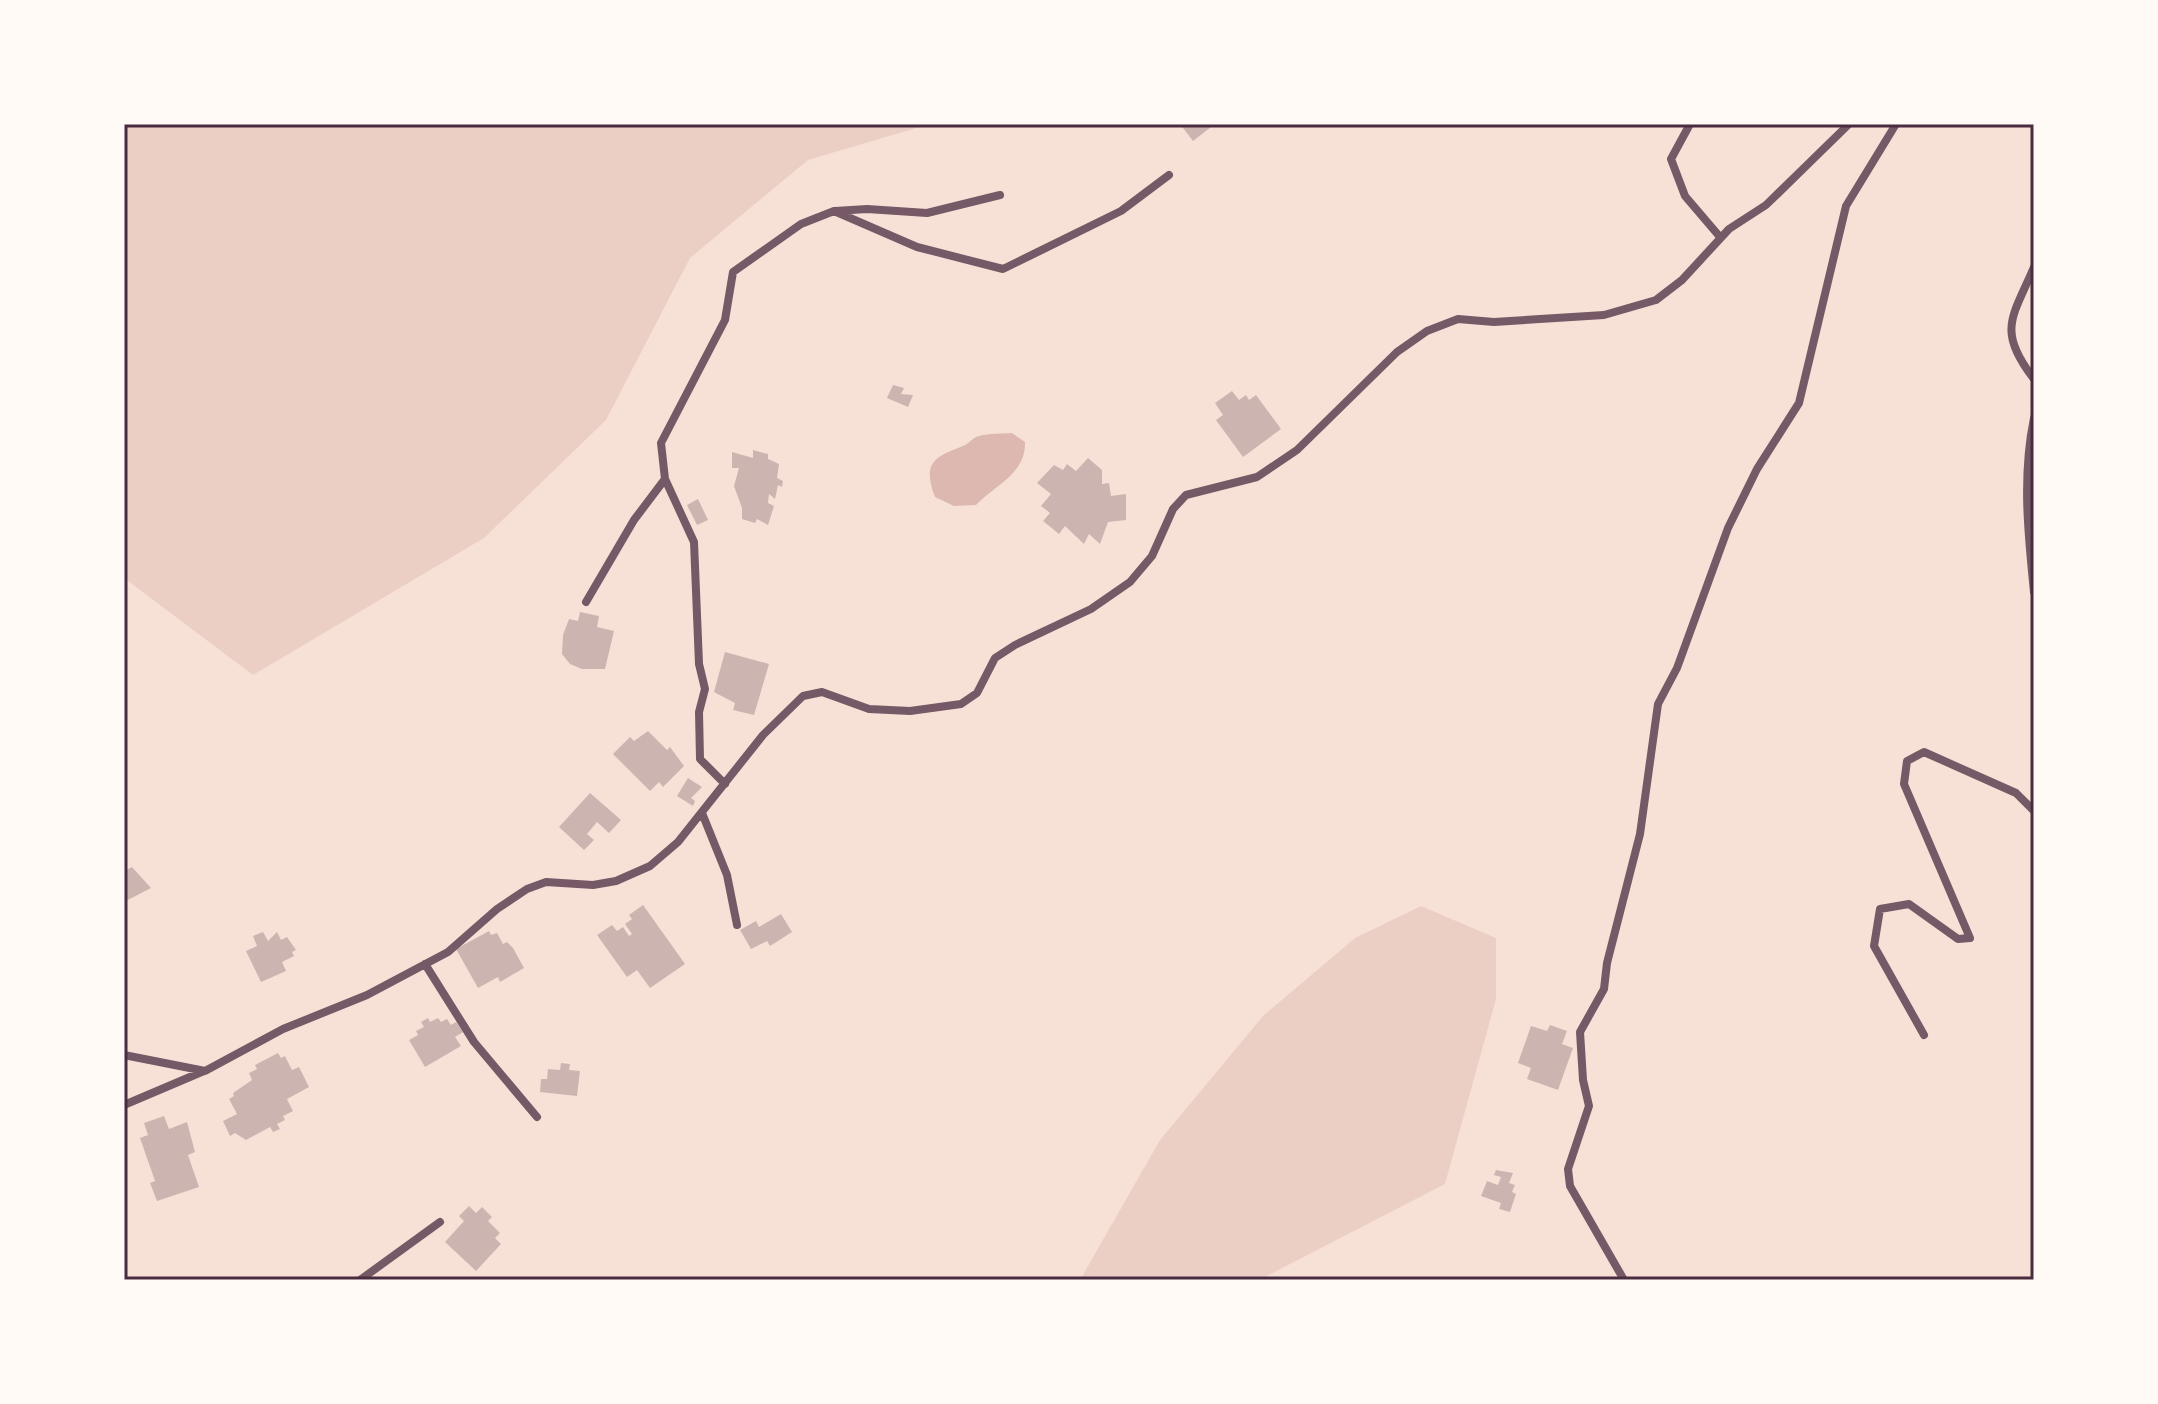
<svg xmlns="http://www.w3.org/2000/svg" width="2158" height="1404" font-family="'Times New Roman',serif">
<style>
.green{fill:#ebcfc5}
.water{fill:#dcb8b0}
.building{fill:#ccb4b1}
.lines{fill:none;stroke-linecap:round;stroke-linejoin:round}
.minor{stroke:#755966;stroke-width:8}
.neatline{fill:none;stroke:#4a2c40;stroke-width:3}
</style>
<rect width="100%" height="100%" fill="#f7e1d7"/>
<path class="green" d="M 124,124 L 930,124 L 808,160 L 690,258 L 606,420 L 484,538 L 253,675 L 124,578 Z
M 1421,906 L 1496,938 L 1496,999 L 1445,1184 L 1259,1280 L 1080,1280 L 1160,1140 L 1263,1016 L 1355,938 Z"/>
<path class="water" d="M 1012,433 L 1025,442 C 1026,474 995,485 976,505 L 954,506 L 935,497 C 922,463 934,457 963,446 C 969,444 973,437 979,436 C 989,433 1002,434 1012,433 Z"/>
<path class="building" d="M 1180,124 L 1215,124 L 1193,141 Z
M 893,385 L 904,388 L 901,394 L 913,395 L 908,407 L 887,398 Z
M 1232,391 L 1239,400 L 1246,395 L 1249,400 L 1256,395 L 1281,429 L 1243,457 L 1216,420 L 1223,415 L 1215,403 Z
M 753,450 L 768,454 L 768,459 L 779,464 L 777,478 L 783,481 L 782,487 L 778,485 L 775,499 L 769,494 L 768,503 L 774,506 L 768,525 L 757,519 L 755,523 L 742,519 L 742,508 L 734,486 L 739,468 L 732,468 L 732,452 L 753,458 Z
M 1088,458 L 1102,470 L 1102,484 L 1109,483 L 1111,496 L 1126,494 L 1126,520 L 1108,522 L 1100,544 L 1089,534 L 1084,544 L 1065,526 L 1059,534 L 1043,521 L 1050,513 L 1041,506 L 1051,494 L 1037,483 L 1054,465 L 1063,470 L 1067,464 L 1076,471 Z
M 698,499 L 708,520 L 697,525 L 687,505 Z
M 580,612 L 599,616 L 597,627 L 614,631 L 605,669 L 582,669 L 570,664 L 562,654 L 563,635 L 569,619 L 578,621 Z
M 725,652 L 769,664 L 754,715 L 733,710 L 735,703 L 714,692 Z
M 648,731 L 667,750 L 670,747 L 684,766 L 663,787 L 659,782 L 650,791 L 613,754 L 630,737 L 634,741 Z
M 688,778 L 702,787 L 691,798 L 695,801 L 693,806 L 677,796 Z
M 590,793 L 621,820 L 609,833 L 597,822 L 587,834 L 594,840 L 584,850 L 559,827 Z
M 132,867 L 151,888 L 124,902 L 124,871 Z
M 643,905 L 685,964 L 650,988 L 637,970 L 627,977 L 597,935 L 612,925 L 617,931 L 623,927 L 629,936 L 632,934 L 625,924 L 632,919 L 629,915 Z
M 781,914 L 792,932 L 770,946 L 767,941 L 751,949 L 740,930 L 756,921 L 759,927 Z
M 489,931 L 491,935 L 497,933 L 503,944 L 507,942 L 513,948 L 524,968 L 500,982 L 498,977 L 478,988 L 456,949 Z
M 263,932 L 268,941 L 277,932 L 281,940 L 287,937 L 296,950 L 292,952 L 294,956 L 282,962 L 286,971 L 261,982 L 246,951 L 257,946 L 253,936 Z
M 428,1018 L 430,1022 L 438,1018 L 441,1022 L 447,1019 L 451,1025 L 456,1022 L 463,1032 L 455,1037 L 461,1046 L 425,1067 L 409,1040 L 418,1035 L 416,1031 L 424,1027 L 421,1022 Z
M 1550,1025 L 1567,1031 L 1562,1044 L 1573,1048 L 1558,1090 L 1527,1079 L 1531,1068 L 1518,1063 L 1531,1026 L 1547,1031 Z
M 278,1053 L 281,1058 L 285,1056 L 292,1070 L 299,1067 L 309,1087 L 287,1099 L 293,1111 L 283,1116 L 285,1120 L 277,1124 L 280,1129 L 273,1132 L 270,1127 L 246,1140 L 235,1133 L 230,1136 L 223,1121 L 237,1114 L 229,1099 L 234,1096 L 233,1093 L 252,1080 L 249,1073 L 257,1069 L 255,1065 Z
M 561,1063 L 570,1064 L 569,1070 L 580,1071 L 577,1096 L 540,1092 L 541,1079 L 547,1079 L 548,1069 L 560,1070 Z
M 164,1116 L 169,1129 L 187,1122 L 195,1152 L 188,1155 L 199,1187 L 157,1201 L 150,1183 L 155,1181 L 140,1138 L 148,1135 L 144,1123 Z
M 1496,1170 L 1513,1173 L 1509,1183 L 1515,1185 L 1512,1192 L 1516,1194 L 1510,1212 L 1499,1209 L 1501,1203 L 1481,1196 L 1487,1181 L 1498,1185 L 1501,1177 L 1494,1175 Z
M 469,1206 L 476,1213 L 482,1207 L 492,1217 L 488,1221 L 500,1233 L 495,1238 L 501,1244 L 476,1271 L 445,1242 L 464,1221 L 459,1216 Z"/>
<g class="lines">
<path class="minor" d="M 1690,124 L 1671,159 L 1685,196 L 1720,237
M 2033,124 L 2034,125
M 835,211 L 867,209 L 927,213 L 1000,195
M 2034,267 C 2013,317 1996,330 2034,379
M 2034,418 C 2022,476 2028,533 2034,592
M 665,479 L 661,443 L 725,320 L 733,272 L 801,224 L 834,211 L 917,247 L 1003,269 L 1121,211 L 1169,175
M 586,602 L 634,520 L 665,479 L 694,542 L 699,664 L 705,689 L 699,712 L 700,759 L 725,784
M 702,813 L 727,875 L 737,925
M 425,964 L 474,1042 L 537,1117
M 1924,1035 L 1874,946 L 1880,909 L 1909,904 L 1958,939 L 1970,938 L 1904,784 L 1907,761 L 1924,752 L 2016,793 L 2034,811
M 124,1055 L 205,1071 L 283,1029 L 367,995 L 448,952 L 497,909 L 527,889 L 546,882 L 593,885 L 616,881 L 650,866 L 678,842 L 763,735 L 803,696 L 822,692 L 869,709 L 910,711 L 961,704 L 977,693 L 995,658 L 1015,645 L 1091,609 L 1130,582 L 1152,556 L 1173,509 L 1186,495 L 1257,477 L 1297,450 L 1397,352 L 1427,331 L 1458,319 L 1494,322 L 1604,315 L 1656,300 L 1682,280 L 1729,229 L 1766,205 L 1849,124
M 124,1105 L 204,1071
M 360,1280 L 440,1222
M 1624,1280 L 1570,1186 L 1568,1169 L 1589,1106 L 1583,1080 L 1580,1032 L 1604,989 L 1607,963 L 1640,834 L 1658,704 L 1677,668 L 1728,528 L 1757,469 L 1799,403 L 1846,206 L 1896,124"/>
</g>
<rect width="2158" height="1404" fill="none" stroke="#fffaf5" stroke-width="252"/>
<rect x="126" y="126" width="1906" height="1152" class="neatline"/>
</svg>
